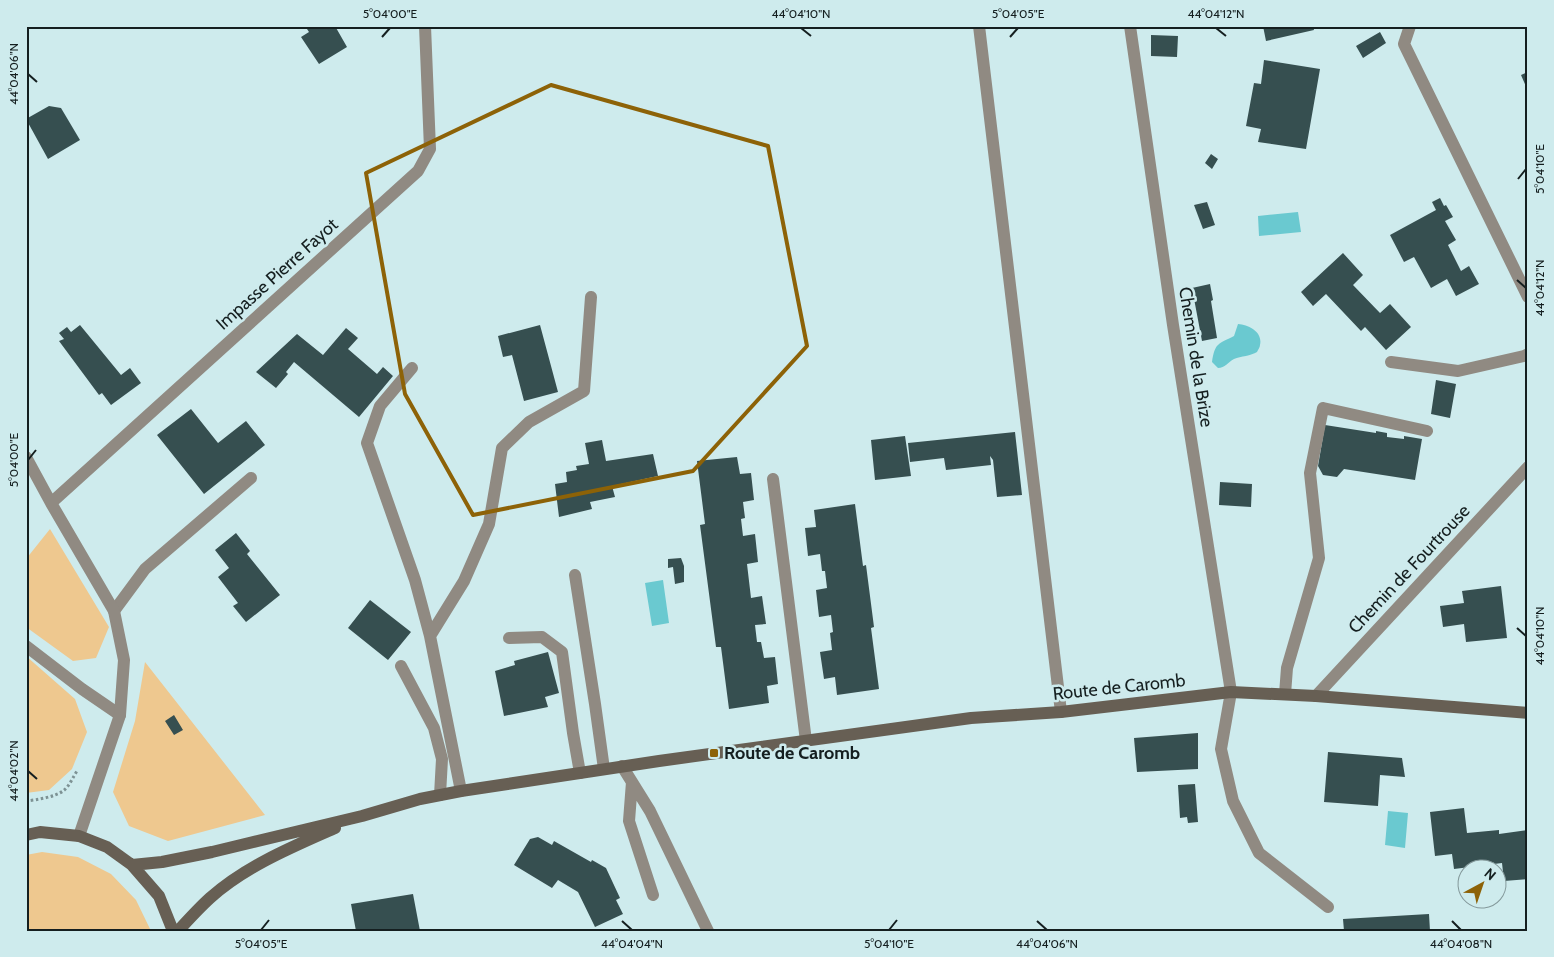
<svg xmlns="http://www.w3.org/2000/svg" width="1554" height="957" font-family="Cabin,sans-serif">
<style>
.green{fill:#eec88f}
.water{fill:#6ac9d0}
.building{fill:#364f50}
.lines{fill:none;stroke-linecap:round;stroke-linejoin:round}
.path{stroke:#7d9294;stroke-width:3;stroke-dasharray:2.5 2.5;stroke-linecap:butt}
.lane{stroke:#908a82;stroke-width:12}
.street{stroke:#908a82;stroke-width:12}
.secondary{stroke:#675f54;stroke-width:12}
.marked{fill:none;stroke:#8d6207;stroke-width:4;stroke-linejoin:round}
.ticks{fill:none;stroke:#151f20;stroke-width:2}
.poi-dot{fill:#8d6207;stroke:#ceebed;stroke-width:2}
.labels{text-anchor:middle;stroke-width:5;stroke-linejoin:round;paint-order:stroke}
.street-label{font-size:18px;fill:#151f20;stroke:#ceebed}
.poi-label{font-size:18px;font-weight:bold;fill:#151f20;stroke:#ceebed;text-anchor:start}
.neatline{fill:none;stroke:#151f20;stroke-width:2}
.ticks-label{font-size:12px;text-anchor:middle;fill:#151f20}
</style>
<rect width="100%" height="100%" fill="#ceebed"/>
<path class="green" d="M 50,529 L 109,627 L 96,658 L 73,661 L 26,627 L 26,559 Z
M 26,656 L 75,699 L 87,732 L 72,769 L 49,790 L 26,793 Z
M 145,662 L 265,815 L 168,841 L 129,826 L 113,792 L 135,721 Z
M 42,852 L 78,857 L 111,874 L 136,900 L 151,931 L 26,931 L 26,855 Z"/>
<path class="water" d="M 1298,212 L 1301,232 L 1259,236 L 1258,216 Z
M 1238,324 C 1249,325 1263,332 1260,345 C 1260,347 1258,350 1257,352 C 1251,356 1241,356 1234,359 C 1228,362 1225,368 1218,368 L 1212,362 C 1215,343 1218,344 1234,336 Z
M 663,580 L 669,623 L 652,626 L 645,583 Z
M 1388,811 L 1408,813 L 1405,848 L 1385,845 Z"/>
<path class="building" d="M 305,26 L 335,26 L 347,47 L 319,64 L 301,37 L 309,32 Z
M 1263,26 L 1313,26 L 1314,30 L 1266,41 Z
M 1380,32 L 1386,43 L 1363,58 L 1356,46 Z
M 1151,35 L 1178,36 L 1177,57 L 1151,56 Z
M 1264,60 L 1320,69 L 1306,149 L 1258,142 L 1261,129 L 1246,126 L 1254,83 L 1261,84 Z
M 1528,72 L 1528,91 L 1521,75 Z
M 49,106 L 61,108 L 80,140 L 48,159 L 26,119 Z
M 1211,154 L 1218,159 L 1212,169 L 1205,163 Z
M 1440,198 L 1444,206 L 1446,205 L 1453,217 L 1445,221 L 1456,240 L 1448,245 L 1461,271 L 1469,266 L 1479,284 L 1456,296 L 1447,279 L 1431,288 L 1414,257 L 1404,262 L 1390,235 L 1436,210 L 1432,202 Z
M 1207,202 L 1215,225 L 1203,229 L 1194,205 Z
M 1343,253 L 1363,275 L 1353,285 L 1380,313 L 1390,304 L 1411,327 L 1386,350 L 1365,327 L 1361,331 L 1326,294 L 1313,306 L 1301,292 Z
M 1210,284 L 1213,300 L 1211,301 L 1217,338 L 1202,341 L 1192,288 Z
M 80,325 L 121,375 L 130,368 L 141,383 L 111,405 L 102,393 L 99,395 L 59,341 L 64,339 L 59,333 L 67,327 L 71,332 Z
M 540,325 L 558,392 L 524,401 L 512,355 L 503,357 L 498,336 Z
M 346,328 L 358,338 L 348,349 L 377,374 L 383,367 L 393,376 L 359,417 L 294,362 L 286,372 L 288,374 L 276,388 L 256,372 L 297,334 L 323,355 Z
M 1436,380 L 1456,384 L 1450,418 L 1431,414 Z
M 191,409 L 218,443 L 246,421 L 265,445 L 204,494 L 157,435 Z
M 1325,425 L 1376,433 L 1376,431 L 1387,433 L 1387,437 L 1404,439 L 1404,436 L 1422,439 L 1415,480 L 1344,469 L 1337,477 L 1323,475 L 1318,466 Z
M 1015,432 L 1022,495 L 997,497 L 993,460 L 990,456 L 991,465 L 946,470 L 944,458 L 910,462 L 908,443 Z
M 905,436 L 911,476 L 875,480 L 871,440 Z
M 602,440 L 606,461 L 653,454 L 658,476 L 612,486 L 615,497 L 590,502 L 592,509 L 559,517 L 555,484 L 567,482 L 566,472 L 577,470 L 576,466 L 589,464 L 585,443 Z
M 737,457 L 740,474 L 751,473 L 754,500 L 743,502 L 745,518 L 741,519 L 743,536 L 755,534 L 758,562 L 747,564 L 751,598 L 762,596 L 766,624 L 755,625 L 757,642 L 761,642 L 764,658 L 775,657 L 778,684 L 767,686 L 769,703 L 729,709 L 721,647 L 716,647 L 700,525 L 705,524 L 697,461 Z
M 1220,482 L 1252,484 L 1251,507 L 1219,505 Z
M 855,504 L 863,566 L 866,565 L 874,627 L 871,628 L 879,689 L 837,695 L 835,677 L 824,679 L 820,652 L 832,650 L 830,633 L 833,632 L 831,615 L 819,617 L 816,590 L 827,588 L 825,571 L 822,571 L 820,554 L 808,556 L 805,528 L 816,527 L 814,510 Z
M 236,533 L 250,551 L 247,554 L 280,595 L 246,622 L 233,606 L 238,603 L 218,577 L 229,568 L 215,550 Z
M 681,558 L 684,566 L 684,582 L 675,584 L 673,567 L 668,568 L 668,559 Z
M 1501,586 L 1507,638 L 1466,642 L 1464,624 L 1443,627 L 1440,606 L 1464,603 L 1462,591 Z
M 370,600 L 411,632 L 388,660 L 348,628 Z
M 548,652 L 559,693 L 545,697 L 548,707 L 504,716 L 495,671 L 515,665 L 514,661 Z
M 174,715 L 183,730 L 174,735 L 165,721 Z
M 1198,733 L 1198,769 L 1137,772 L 1134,738 Z
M 1328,752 L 1402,758 L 1405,777 L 1380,775 L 1378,806 L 1324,802 Z
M 1195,784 L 1198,822 L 1188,823 L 1187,817 L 1180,818 L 1178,785 Z
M 1464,808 L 1467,833 L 1499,830 L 1499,834 L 1528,830 L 1528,879 L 1504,881 L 1502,863 L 1454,869 L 1452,854 L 1435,856 L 1430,812 Z
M 538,837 L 552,845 L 554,841 L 591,862 L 592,860 L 606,868 L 620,898 L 616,900 L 623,914 L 595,927 L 578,892 L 558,880 L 552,888 L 514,865 L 530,839 Z
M 413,894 L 420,931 L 356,931 L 351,904 Z
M 1429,914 L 1430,931 L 1344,931 L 1343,919 Z"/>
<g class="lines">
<path class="path" d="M 26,801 C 36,800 55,797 63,791 C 69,787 73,777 77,771"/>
<path class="lane" d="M 979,26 L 1061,712
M 1410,26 L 1404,44 L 1528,297
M 1391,362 L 1458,371 L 1524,356 L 1528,354
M 412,368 L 380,406 L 367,443 L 415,580 L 430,636
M 773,479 L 806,741
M 575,575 L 595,704 L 604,769
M 114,611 L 145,569 L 251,478
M 509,638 L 542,637 L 562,652 L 573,733 L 580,773
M 26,646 L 82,689 L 120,715
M 401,666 L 434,728 L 442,759 L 440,795
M 1231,692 L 1221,749 L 1233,801 L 1259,853 L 1328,907
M 1285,694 L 1287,668 L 1319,558 L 1310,473 L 1323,408 L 1427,431
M 622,766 L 650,811 L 708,931
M 632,782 L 629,821 L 653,895
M 461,791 L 430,636 L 464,581 L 489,524 L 502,448 L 529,422 L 584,391 L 591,297"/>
<path class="street" d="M 1130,26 L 1173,325 L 1231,692
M 26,457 L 51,503 L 114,611 L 124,660 L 120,715 L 79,836
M 51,503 L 418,171 L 430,149 L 425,26
M 1316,696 L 1528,467"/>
<path class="secondary" d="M 26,835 L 40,832 L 79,836 L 107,847 L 132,865 L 159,896 L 173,931
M 132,865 L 162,862 L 212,852 L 362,816 L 420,799 L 461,791 L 659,761 L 971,718 L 1061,712 L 1231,692 L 1316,696 L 1528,713
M 178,931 C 188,920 199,908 210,898 C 246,866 292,847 335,828"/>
</g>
<path class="marked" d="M 551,85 L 768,146 L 807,346 L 693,471 L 473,515 L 405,394 L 366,173 Z"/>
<path class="ticks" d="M 801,28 L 811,36M 1216,28 L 1226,36M 382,37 L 390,28M 1010,37 L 1018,28M 28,74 L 37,82M 1518,179 L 1526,169M 1517,280 L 1526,288M 28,460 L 36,450M 1517,628 L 1526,636M 28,771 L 37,779M 622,921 L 632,930M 1037,921 L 1047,930M 1452,921 L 1461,930M 261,930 L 269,920M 889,930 L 897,920"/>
<rect class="poi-dot" x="709" y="748" width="10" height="10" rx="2.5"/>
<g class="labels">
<g class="street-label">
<text transform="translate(277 274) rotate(-42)" y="6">Impasse Pierre Fayot</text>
<text transform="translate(1196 357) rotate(81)" y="6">Chemin de la Brize</text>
<text transform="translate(1409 569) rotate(-47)" y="6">Chemin de Fourtrouse</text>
<text transform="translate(1119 687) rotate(-6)" y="6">Route de Caromb</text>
</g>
<g class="poi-label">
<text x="724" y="759">Route de Caromb</text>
</g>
</g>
<rect width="1554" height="957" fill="none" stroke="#ceebed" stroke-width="55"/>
<g transform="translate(1482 884) rotate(40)"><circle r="24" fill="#ceebed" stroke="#84999b"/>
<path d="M0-4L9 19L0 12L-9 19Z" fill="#8d6207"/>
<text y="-8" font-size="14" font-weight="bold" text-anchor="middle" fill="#151f20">N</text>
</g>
<rect x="28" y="28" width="1498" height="902" class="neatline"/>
<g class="ticks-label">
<text x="390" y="18">5°04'00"E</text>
<text x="801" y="18">44°04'10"N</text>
<text x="1018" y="18">5°04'05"E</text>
<text x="1216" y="18">44°04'12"N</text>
<text transform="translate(14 74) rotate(-90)" y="4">44°04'06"N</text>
<text transform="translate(1540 169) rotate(-90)" y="4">5°04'10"E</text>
<text transform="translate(1540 288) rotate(-90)" y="4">44°04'12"N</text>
<text transform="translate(14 460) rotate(-90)" y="4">5°04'00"E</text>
<text transform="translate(1540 636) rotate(-90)" y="4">44°04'10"N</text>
<text transform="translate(14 771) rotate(-90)" y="4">44°04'02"N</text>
<text x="261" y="948">5°04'05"E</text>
<text x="632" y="948">44°04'04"N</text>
<text x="889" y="948">5°04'10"E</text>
<text x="1047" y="948">44°04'06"N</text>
<text x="1461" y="948">44°04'08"N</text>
</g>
</svg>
